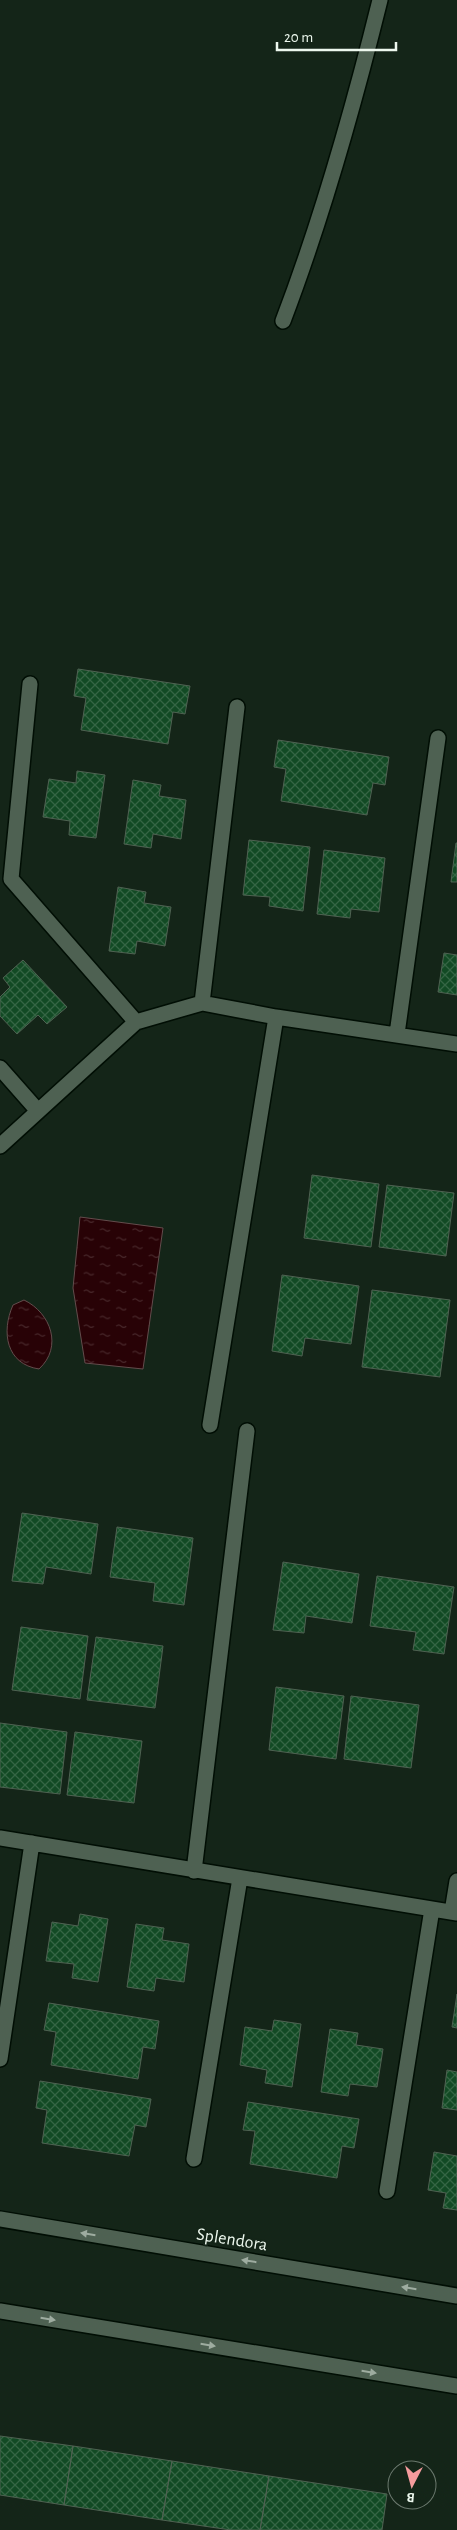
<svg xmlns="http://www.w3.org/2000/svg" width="457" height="2530" font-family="'Alegreya Sans',sans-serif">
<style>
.water{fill:url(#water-ripples);stroke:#634c4c}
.building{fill:url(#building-cross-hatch);stroke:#4f6252}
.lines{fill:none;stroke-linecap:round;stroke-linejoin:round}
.minor-casing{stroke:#010e04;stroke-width:18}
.minor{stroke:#4e6152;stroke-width:15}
.oneway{fill:#9eaca0}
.labels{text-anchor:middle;stroke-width:4;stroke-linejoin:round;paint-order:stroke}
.street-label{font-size:18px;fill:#edf8ee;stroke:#142518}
</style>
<defs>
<pattern id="water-ripples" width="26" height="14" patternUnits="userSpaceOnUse" patternTransform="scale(1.25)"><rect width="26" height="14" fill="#280206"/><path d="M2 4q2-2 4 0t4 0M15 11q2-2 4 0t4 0" fill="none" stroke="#48282b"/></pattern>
<pattern id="building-cross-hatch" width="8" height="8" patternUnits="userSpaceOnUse" patternTransform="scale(1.25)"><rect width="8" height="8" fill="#124a24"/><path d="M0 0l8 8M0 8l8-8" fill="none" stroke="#356544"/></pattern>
</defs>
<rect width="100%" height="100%" fill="#142518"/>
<path class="water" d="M 80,1217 L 163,1228 L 143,1369 L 85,1363 L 73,1288 Z
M 24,1300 C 51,1313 63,1347 39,1369 C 6,1364 1,1332 13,1305 Z"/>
<path class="building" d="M 78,669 L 190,686 L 185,714 L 173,712 L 168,744 L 81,730 L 86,698 L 74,696 Z
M 278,740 L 389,757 L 385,785 L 373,783 L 367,815 L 281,801 L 286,769 L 274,767 Z
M 77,771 L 105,775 L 96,838 L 69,835 L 70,821 L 43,817 L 49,779 L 76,783 Z
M 133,780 L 161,785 L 159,796 L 186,800 L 181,839 L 153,834 L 151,848 L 124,844 Z
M 249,840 L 310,847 L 303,911 L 269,906 L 270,897 L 243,895 Z
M 456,843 L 457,843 L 457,882 L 451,882 Z
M 324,850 L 385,858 L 379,912 L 351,909 L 350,918 L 317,914 Z
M 118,887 L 146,892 L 144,903 L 171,907 L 165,946 L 137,941 L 135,954 L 109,951 Z
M 444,953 L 457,955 L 457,995 L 438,992 Z
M 23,960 L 67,1007 L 47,1024 L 38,1015 L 17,1034 L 0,1016 L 0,997 L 10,987 L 3,978 Z
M 312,1175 L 379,1184 L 371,1247 L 304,1238 Z
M 387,1185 L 454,1193 L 446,1256 L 379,1247 Z
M 282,1275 L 359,1286 L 351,1344 L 305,1338 L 302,1356 L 272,1351 Z
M 372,1290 L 450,1300 L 440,1377 L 362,1367 Z
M 22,1513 L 98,1524 L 91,1574 L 46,1567 L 43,1584 L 12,1581 Z
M 117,1527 L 193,1538 L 184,1605 L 153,1601 L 155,1583 L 110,1577 Z
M 283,1562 L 359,1574 L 352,1623 L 306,1616 L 304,1633 L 273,1630 Z
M 377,1576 L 454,1587 L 444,1654 L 413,1650 L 416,1632 L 370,1626 Z
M 21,1627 L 88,1636 L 80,1699 L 12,1690 Z
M 96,1637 L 163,1646 L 155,1708 L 87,1700 Z
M 276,1687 L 344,1696 L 336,1759 L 269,1750 Z
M 351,1696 L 419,1705 L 411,1768 L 344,1759 Z
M 0,1723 L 67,1732 L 60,1794 L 0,1787 Z
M 75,1732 L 142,1741 L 134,1803 L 67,1795 Z
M 80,1914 L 108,1919 L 98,1982 L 72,1978 L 74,1964 L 46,1961 L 52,1922 L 78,1926 Z
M 136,1924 L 164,1928 L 162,1940 L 189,1944 L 184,1982 L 156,1978 L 154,1991 L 127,1987 Z
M 457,1994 L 457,2028 L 452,2027 Z
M 49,2003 L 159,2021 L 155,2049 L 143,2047 L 138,2079 L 51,2065 L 56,2032 L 44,2030 Z
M 274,2020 L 301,2024 L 292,2087 L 265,2083 L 267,2070 L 240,2065 L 245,2027 L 272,2031 Z
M 330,2029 L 358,2033 L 356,2045 L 383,2049 L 377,2087 L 350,2084 L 348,2096 L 321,2092 Z
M 447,2070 L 457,2072 L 457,2110 L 442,2108 Z
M 40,2081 L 151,2099 L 146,2127 L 135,2125 L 129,2156 L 42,2143 L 47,2110 L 36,2108 Z
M 248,2102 L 359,2119 L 354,2148 L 342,2146 L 337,2178 L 250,2164 L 255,2131 L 243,2130 Z
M 434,2152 L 457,2156 L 457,2210 L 443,2208 L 446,2193 L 428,2190 Z
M 0,2436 L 73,2446 L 64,2505 L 0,2495 Z
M 73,2446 L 172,2461 L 162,2520 L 64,2505 Z
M 172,2461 L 269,2476 L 260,2530 L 231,2530 L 162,2520 Z
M 269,2476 L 387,2494 L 382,2530 L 260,2530 Z"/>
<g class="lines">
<defs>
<path id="minor" d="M 283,321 C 323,216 353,109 380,0
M 30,684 L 11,879 L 136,1022
M 202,1003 L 237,707
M 397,1034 L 438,738
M 0,1068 L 38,1111
M 0,1146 L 136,1022 L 202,1003 L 276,1017 L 457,1044
M 210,1425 L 276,1017
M 0,1838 L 457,1913
M 194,1871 L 247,1431
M 452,1912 L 457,1881
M 0,2059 L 32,1843
M 194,2159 L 240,1878
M 387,2191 L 432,1909
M 0,2219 L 457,2296
M 0,2311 L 457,2386"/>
</defs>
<use href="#minor" class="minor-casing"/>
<use href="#minor" class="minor"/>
</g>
<defs><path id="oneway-solid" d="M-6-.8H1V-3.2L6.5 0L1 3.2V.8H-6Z" transform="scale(1.25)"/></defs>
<g class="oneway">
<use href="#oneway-solid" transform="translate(88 2234) rotate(-171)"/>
<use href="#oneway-solid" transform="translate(249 2261) rotate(-171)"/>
<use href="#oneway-solid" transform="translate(409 2288) rotate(-171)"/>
<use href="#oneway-solid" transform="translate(48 2319) rotate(9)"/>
<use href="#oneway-solid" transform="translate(208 2345) rotate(9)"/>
<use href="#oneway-solid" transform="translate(369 2372) rotate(9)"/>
</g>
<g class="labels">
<g class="street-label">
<text transform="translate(232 2239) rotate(9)" y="6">Splendora</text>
</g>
</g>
<g transform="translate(412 2485) rotate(186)"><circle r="24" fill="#142518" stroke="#6b796e"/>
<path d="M0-4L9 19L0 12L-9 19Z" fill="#f59b9d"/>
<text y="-8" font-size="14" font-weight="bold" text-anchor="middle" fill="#edf8ee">B</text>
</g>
<path d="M277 42v8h119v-8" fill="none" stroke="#edf8ee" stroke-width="2.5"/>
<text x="284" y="42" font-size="15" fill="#edf8ee" stroke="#142518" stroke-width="4" paint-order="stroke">20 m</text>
</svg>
